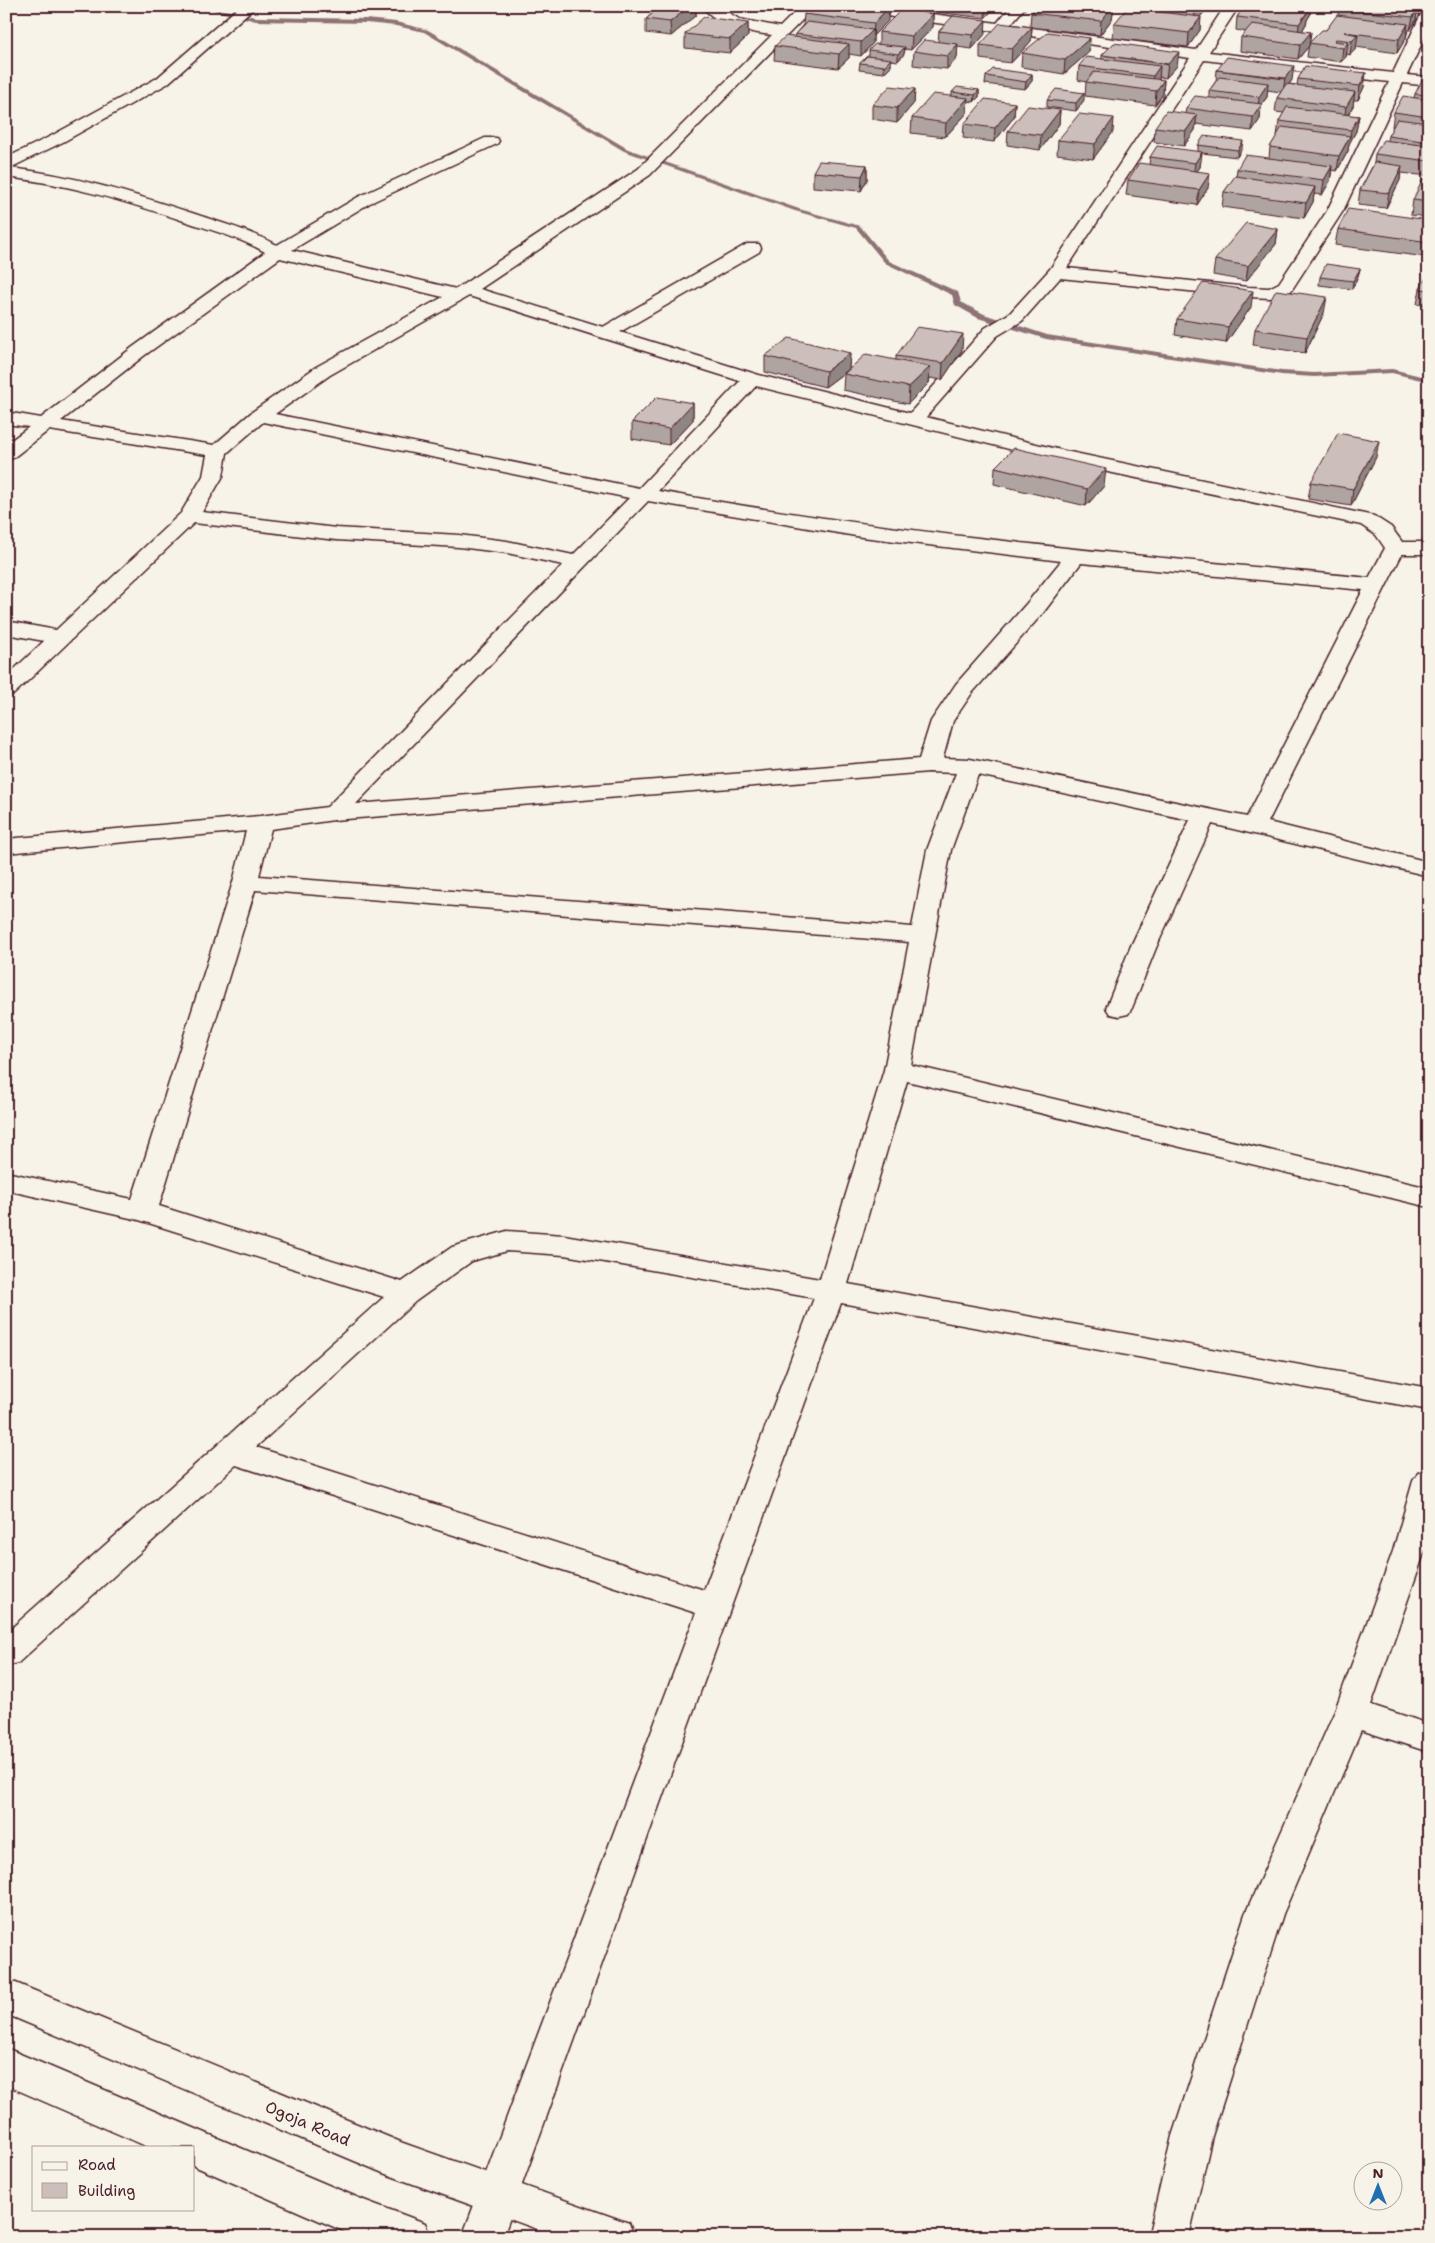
<svg xmlns="http://www.w3.org/2000/svg" width="1435" height="2243" font-family="'Shantell Sans',sans-serif">
<style>
.lines{fill:none;stroke-linecap:round;stroke-linejoin:round}
.stream{fill:#8e7275;fill-rule:evenodd}
.minor-casing{stroke:#4a1f2b;stroke-width:3}
.major-casing{stroke:#4a1f2b;stroke-width:3}
.minor{fill:#f7f3e8;fill-rule:evenodd}
.major{fill:#f7f3e8;fill-rule:evenodd}
.wall{fill:#afa49f;stroke:#4a1f2b}
.shaded-wall{fill:#8f8682;stroke:#4a1f2b}
.building{fill:#ccbfb9;stroke:#4a1f2b}
.labels{text-anchor:middle;stroke-width:4;stroke-linejoin:round;paint-order:stroke}
.near-street-label{font-size:16px;fill:#4a1f2b;stroke:#f7f3e8}
</style>
<rect width="100%" height="100%" fill="#f7f3e8"/>
<filter id="ink" filterUnits="userSpaceOnUse"><feTurbulence type="fractalNoise" baseFrequency=".02" numOctaves="2"/><feDisplacementMap in="SourceGraphic" scale="10" xChannelSelector="R" yChannelSelector="G"/><feConvolveMatrix kernelMatrix="1 2 1 2 8 2 1 2 1" color-interpolation-filters="sRGB"/></filter>
<g filter="url(#ink)">
<g class="lines">
<path class="stream" d="M 211,6 L 217,6 L 220,9 L 256,17 L 366,19 L 396,22 L 428,30 L 628,149 L 799,209 L 860,226 L 889,261 L 958,292 L 961,302 L 984,314 L 1047,335 L 1282,371 L 1314,373 L 1392,369 L 1429,378 L 1429,382 L 1392,373 L 1314,377 L 1282,375 L 1046,339 L 978,318 L 955,305 L 952,295 L 885,263 L 856,228 L 795,211 L 624,151 L 424,32 L 396,26 L 366,23 L 256,21 L 216,11 Z"/>
<defs>
<path id="minor" d="M 240,6 L 256,6 L 167,84 L 63,142 L 10,168 C 74,175 134,194 195,214 C 222,223 251,231 277,245 L 358,197 L 485,138 L 497,138 L 499,141 L 497,144 L 370,203 L 292,250 L 456,289 L 638,169 L 772,35 C 748,32 718,27 702,6 L 718,6 L 739,19 L 780,27 L 801,6 L 816,6 L 650,175 L 480,289 L 603,327 L 747,244 L 759,244 L 761,248 L 759,252 L 620,332 L 759,375 L 910,413 L 985,328 L 1010,313 L 1050,269 L 1190,58 L 842,10 L 835,6 L 875,6 L 997,23 L 1011,6 L 1026,6 L 1010,25 L 1196,50 L 1225,6 L 1239,6 L 1209,52 L 1393,73 L 1422,12 L 1429,8 L 1429,28 L 1407,75 L 1429,77 L 1429,86 L 1403,83 L 1343,211 L 1291,291 L 1271,298 L 1248,297 L 1060,278 L 1022,321 L 997,336 L 926,417 L 1065,451 L 1374,516 L 1391,527 L 1402,542 L 1429,542 L 1429,554 L 1402,554 L 1268,822 L 1429,862 L 1429,876 L 1212,824 L 1156,948 L 1132,1008 L 1128,1014 L 1119,1016 L 1110,1014 L 1106,1008 L 1130,948 L 1190,820 L 978,775 L 951,850 L 911,1065 L 1429,1188 L 1429,1207 L 907,1081 L 848,1284 L 1429,1388 L 1429,1410 L 841,1303 L 503,2237 L 462,2237 L 696,1613 L 236,1465 L 18,1663 L 6,1666 L 6,1633 L 384,1297 L 139,1220 L 6,1190 L 6,1172 L 132,1199 L 233,882 L 246,831 L 6,853 L 6,839 L 260,816 L 327,807 L 563,565 L 507,553 L 459,547 L 336,540 L 194,523 L 14,694 L 6,696 L 6,677 L 44,641 L 6,634 L 6,621 L 56,630 L 181,513 L 203,476 L 207,455 L 49,430 L 13,458 L 6,460 L 6,444 L 29,427 L 6,424 L 6,412 L 41,418 L 133,347 L 265,252 C 240,238 211,230 184,221 C 125,201 68,184 6,177 L 6,158 L 51,136 L 157,78 ZM 1204,60 L 1389,82 L 1327,211 L 1279,283 L 1269,288 L 1248,287 L 1067,268 ZM 280,258 L 443,297 L 316,367 L 252,412 L 214,445 L 61,421 L 145,355 ZM 469,296 L 740,381 L 639,488 L 275,414 L 330,375 ZM 756,386 L 1065,463 L 1361,525 L 1376,535 L 1385,548 L 1369,578 C 1131,555 893,534 658,491 ZM 263,422 L 629,498 L 573,555 L 507,541 L 459,535 L 336,528 L 202,512 L 223,476 L 227,453 ZM 648,501 L 862,537 L 1061,561 L 1027,603 L 956,684 L 931,721 L 919,759 L 356,804 ZM 1081,563 L 1363,590 L 1247,817 L 970,759 L 943,758 L 953,721 L 972,693 L 1043,613 ZM 929,772 L 956,773 L 927,850 L 912,927 L 259,876 L 271,829 L 334,820 ZM 255,890 L 909,942 L 884,1070 L 820,1279 L 564,1235 L 507,1231 L 452,1247 L 402,1282 L 159,1206 ZM 507,1251 L 564,1255 L 814,1298 L 704,1590 L 256,1447 L 416,1301 L 472,1261 Z
M 1429,1469 L 1429,1539 L 1371,1705 L 1429,1724 L 1429,1752 L 1361,1730 L 1283,1914 L 1212,2136 L 1189,2237 L 1148,2237 L 1172,2136 L 1245,1914 L 1334,1713 L 1393,1551 L 1413,1481 L 1418,1473 Z"/>
<path id="major" d="M 6,1979 L 403,2143 L 629,2223 L 634,2237 L 559,2237 L 383,2173 L 6,2014 Z
M 6,2048 L 361,2199 L 425,2223 L 430,2237 L 357,2237 L 194,2166 L 194,2147 L 148,2147 L 6,2085 Z"/>
</defs>
<use href="#minor" class="minor-casing"/>
<use href="#major" class="major-casing"/>
<use href="#minor" class="minor"/>
<use href="#major" class="major"/>
</g>
<path class="wall" d="M 661,6 L 696,6 L 696,15 L 671,36 L 646,33 L 646,19 Z
M 920,6 L 995,6 L 995,8 L 985,18 L 920,10 Z
M 1037,6 L 1114,6 L 1112,19 L 1100,35 L 1030,27 L 1031,13 Z
M 1128,6 L 1210,6 L 1209,8 L 1204,7 L 1204,12 L 1200,17 L 1200,30 L 1188,47 L 1113,38 L 1114,24 L 1128,8 Z
M 1245,6 L 1325,6 L 1323,10 L 1311,9 L 1310,15 L 1307,20 L 1306,24 L 1302,31 L 1311,32 L 1309,46 L 1298,59 L 1240,51 L 1241,37 L 1246,32 L 1236,30 L 1237,17 Z
M 1340,6 L 1425,6 L 1420,14 L 1417,14 L 1416,20 L 1410,30 L 1408,30 L 1406,38 L 1397,53 L 1356,47 L 1356,49 L 1350,55 L 1347,54 L 1346,57 L 1341,62 L 1307,57 L 1309,43 L 1326,30 L 1338,15 L 1339,9 Z
M 804,14 L 888,21 L 873,36 L 873,43 L 861,56 L 849,54 L 849,58 L 838,68 L 774,60 L 775,46 L 794,37 L 795,34 L 803,25 Z
M 933,14 L 933,27 L 911,50 L 905,49 L 904,54 L 898,61 L 891,60 L 891,66 L 884,73 L 859,70 L 860,63 L 869,56 L 869,50 L 879,44 L 879,32 Z
M 748,23 L 748,36 L 730,53 L 685,48 L 685,34 Z
M 1032,27 L 1031,41 L 1011,63 L 980,59 L 980,45 Z
M 939,31 L 985,34 L 972,49 L 957,47 L 957,58 L 947,69 L 913,65 L 914,51 L 938,42 Z
M 1090,38 L 1089,52 L 1064,74 L 1021,67 L 1022,53 Z
M 1102,55 L 1177,66 L 1166,78 L 1159,77 L 1159,80 L 1164,80 L 1163,94 L 1155,105 L 1085,96 L 1086,82 L 1078,80 L 1079,66 L 1102,59 Z
M 1217,70 L 1292,80 L 1289,84 L 1297,85 L 1298,79 L 1366,73 L 1364,87 L 1358,100 L 1353,100 L 1353,106 L 1348,115 L 1359,116 L 1356,131 L 1349,144 L 1348,151 L 1337,171 L 1332,170 L 1330,181 L 1322,195 L 1314,194 L 1313,202 L 1304,218 L 1222,207 L 1224,192 L 1236,176 L 1237,169 L 1269,158 L 1270,147 L 1277,136 L 1279,121 L 1284,113 L 1275,112 L 1277,98 L 1281,92 L 1267,90 L 1267,97 L 1261,105 L 1260,119 L 1252,131 L 1196,124 L 1195,130 L 1184,146 L 1154,142 L 1155,127 L 1185,114 L 1186,108 L 1209,98 L 1209,91 L 1216,81 Z
M 1032,74 L 1032,81 L 1025,89 L 985,84 L 986,76 Z
M 1429,76 L 1429,176 L 1401,173 L 1400,180 L 1386,208 L 1358,205 L 1360,190 L 1374,163 L 1375,154 L 1387,140 L 1388,136 L 1393,127 L 1392,127 L 1394,112 L 1414,98 L 1415,94 Z
M 915,89 L 914,103 L 897,123 L 872,119 L 872,105 Z
M 979,90 L 979,97 L 974,102 L 967,101 L 967,113 L 945,137 L 911,133 L 912,118 L 952,96 L 952,92 Z
M 1047,100 L 1084,100 L 1076,111 L 1047,107 Z
M 1015,103 L 1014,117 L 994,142 L 963,138 L 964,124 Z
M 1060,110 L 1059,124 L 1040,150 L 1007,145 L 1008,131 Z
M 1113,132 L 1093,159 L 1057,154 L 1058,140 Z
M 1198,145 L 1242,148 L 1237,157 L 1202,153 L 1200,167 L 1197,171 L 1208,188 L 1197,205 L 1126,195 L 1128,180 L 1149,165 L 1150,157 L 1198,152 Z
M 867,165 L 867,180 L 861,191 L 813,187 L 813,172 Z
M 1429,180 L 1429,217 L 1411,215 L 1413,200 Z
M 1429,220 L 1429,252 L 1426,257 L 1335,245 L 1338,229 Z
M 1278,229 L 1276,244 L 1246,281 L 1213,275 L 1215,260 Z
M 1360,269 L 1358,276 L 1352,289 L 1319,285 L 1320,277 Z
M 1429,275 L 1429,306 L 1417,304 L 1420,289 Z
M 1251,307 L 1226,343 L 1175,335 L 1177,319 Z
M 1324,313 L 1305,353 L 1253,345 L 1255,329 Z
M 962,350 L 942,380 L 930,378 L 929,383 L 908,404 L 843,390 L 844,374 L 896,360 L 896,356 Z
M 850,353 L 849,369 L 825,387 L 765,372 L 765,356 Z
M 693,403 L 693,420 L 669,445 L 632,439 L 632,422 Z
M 1376,457 L 1351,506 L 1308,499 L 1311,482 Z
M 995,467 L 1104,486 L 1086,506 L 994,484 Z"/>
<path class="shaded-wall" d="M 690,6 L 696,6 L 696,15 L 671,36 L 670,22 Z
M 986,6 L 995,6 L 995,8 L 985,18 Z
M 1109,6 L 1114,6 L 1112,19 L 1100,35 L 1101,21 Z
M 1199,6 L 1204,6 L 1204,12 L 1194,25 L 1195,12 Z
M 1309,6 L 1311,6 L 1310,15 L 1307,20 L 1306,24 L 1298,38 L 1299,24 L 1308,12 Z
M 1418,6 L 1416,20 L 1410,30 L 1413,17 Z
M 1422,6 L 1425,6 L 1420,14 Z
M 889,7 L 888,21 L 873,36 L 874,23 Z
M 933,14 L 933,27 L 911,50 L 912,36 Z
M 1201,17 L 1200,30 L 1188,47 L 1189,33 Z
M 986,20 L 985,34 L 972,49 L 973,35 Z
M 748,23 L 748,36 L 730,53 L 730,39 Z
M 1408,24 L 1406,38 L 1397,53 L 1399,39 Z
M 1032,27 L 1031,41 L 1011,63 L 1012,49 Z
M 873,30 L 873,43 L 861,56 L 861,42 Z
M 1311,32 L 1309,46 L 1298,59 L 1300,45 Z
M 1358,35 L 1356,49 L 1350,55 L 1352,41 Z
M 1090,38 L 1089,52 L 1064,74 L 1065,60 Z
M 1348,43 L 1346,57 L 1341,62 L 1343,48 Z
M 849,44 L 849,58 L 838,68 L 839,54 Z
M 958,44 L 957,58 L 947,69 L 947,56 Z
M 905,47 L 904,54 L 898,61 L 898,54 Z
M 1179,52 L 1177,66 L 1166,78 L 1168,64 Z
M 891,59 L 891,66 L 884,73 L 884,66 Z
M 1160,66 L 1159,80 L 1152,90 L 1153,76 Z
M 1294,66 L 1292,80 L 1283,93 L 1285,78 Z
M 1366,73 L 1364,87 L 1358,100 L 1360,86 Z
M 1032,74 L 1032,81 L 1025,89 L 1026,82 Z
M 1164,80 L 1163,94 L 1155,105 L 1156,91 Z
M 1268,83 L 1267,97 L 1261,105 L 1260,119 L 1252,131 L 1253,117 L 1258,110 L 1259,97 Z
M 915,89 L 914,103 L 897,123 L 897,108 Z
M 979,90 L 979,97 L 974,102 L 975,95 Z
M 1355,92 L 1353,106 L 1344,121 L 1346,107 Z
M 1084,93 L 1084,100 L 1076,111 L 1076,103 Z
M 968,98 L 967,113 L 945,137 L 946,123 Z
M 1015,103 L 1014,117 L 994,142 L 995,128 Z
M 1060,110 L 1059,124 L 1040,150 L 1041,135 Z
M 1197,115 L 1195,130 L 1184,146 L 1186,131 Z
M 1359,116 L 1356,131 L 1349,144 L 1348,151 L 1337,171 L 1339,156 L 1350,137 L 1351,130 Z
M 1114,118 L 1113,132 L 1093,159 L 1095,144 Z
M 1243,141 L 1242,148 L 1237,157 L 1238,150 Z
M 1202,152 L 1200,167 L 1193,178 L 1195,163 Z
M 867,165 L 867,180 L 861,191 L 862,176 Z
M 1332,166 L 1330,181 L 1322,195 L 1324,180 Z
M 1402,166 L 1400,180 L 1386,208 L 1389,193 Z
M 1210,173 L 1208,188 L 1197,205 L 1199,190 Z
M 1315,187 L 1313,202 L 1304,218 L 1306,203 Z
M 1278,229 L 1276,244 L 1246,281 L 1248,266 Z
M 1429,243 L 1429,252 L 1426,257 Z
M 1360,269 L 1358,276 L 1352,289 L 1353,281 Z
M 1253,291 L 1251,307 L 1226,343 L 1228,327 Z
M 1327,297 L 1324,313 L 1305,353 L 1307,337 Z
M 963,334 L 962,350 L 942,380 L 943,363 Z
M 850,353 L 849,369 L 825,387 L 826,371 Z
M 930,367 L 929,383 L 908,404 L 909,387 Z
M 693,403 L 693,420 L 669,445 L 669,429 Z
M 1379,441 L 1376,457 L 1351,506 L 1353,489 Z
M 1106,469 L 1104,486 L 1086,506 L 1087,489 Z"/>
<path class="building" d="M 661,6 L 690,6 L 670,22 L 646,19 Z
M 812,6 L 879,6 L 889,7 L 874,23 L 804,14 Z
M 1037,6 L 1113,6 L 1101,21 L 1031,13 Z
M 1147,6 L 1199,6 L 1195,12 Z
M 1245,6 L 1268,6 L 1308,11 L 1299,24 L 1237,17 Z
M 1340,6 L 1418,6 L 1413,17 L 1339,9 Z
M 1127,8 L 1201,17 L 1189,33 L 1114,24 Z
M 901,10 L 933,14 L 912,36 L 879,32 Z
M 1337,15 L 1408,24 L 1399,39 L 1344,32 L 1358,35 L 1352,41 L 1336,39 L 1334,41 L 1348,43 L 1343,48 L 1309,43 L 1322,30 L 1326,30 Z
M 953,16 L 986,20 L 973,35 L 939,31 Z
M 704,17 L 748,23 L 730,39 L 685,34 Z
M 807,22 L 873,30 L 861,42 L 795,34 Z
M 1000,23 L 1032,27 L 1012,49 L 980,45 Z
M 1252,24 L 1311,32 L 1300,45 L 1241,37 Z
M 1048,32 L 1090,38 L 1065,60 L 1022,53 Z
M 786,36 L 849,44 L 839,54 L 775,46 Z
M 924,40 L 958,44 L 947,56 L 914,51 Z
M 1114,43 L 1179,52 L 1168,64 L 1102,55 Z
M 875,44 L 905,47 L 898,54 L 869,50 Z
M 867,56 L 891,59 L 884,66 L 860,63 Z
M 1086,57 L 1160,66 L 1153,76 L 1079,66 Z
M 1227,57 L 1294,66 L 1285,78 L 1217,70 Z
M 1305,66 L 1366,73 L 1360,86 L 1298,79 Z
M 993,69 L 1032,74 L 1026,82 L 986,76 Z
M 1094,72 L 1164,80 L 1156,91 L 1086,82 Z
M 1424,76 L 1429,76 L 1429,95 L 1415,94 Z
M 1219,77 L 1268,83 L 1259,97 L 1209,91 Z
M 1286,84 L 1355,92 L 1346,107 L 1277,98 Z
M 890,86 L 915,89 L 897,108 L 872,105 Z
M 957,87 L 979,90 L 975,95 L 952,92 Z
M 1056,89 L 1084,93 L 1076,103 L 1047,100 Z
M 933,94 L 968,98 L 946,123 L 912,118 Z
M 1195,96 L 1262,104 L 1253,117 L 1186,108 Z
M 1403,96 L 1429,100 L 1429,117 L 1394,112 Z
M 985,99 L 1015,103 L 995,128 L 964,124 Z
M 1028,106 L 1060,110 L 1041,135 L 1008,131 Z
M 1287,107 L 1359,116 L 1351,130 L 1279,121 Z
M 1166,111 L 1197,115 L 1186,131 L 1155,127 Z
M 1079,114 L 1114,118 L 1095,144 L 1058,140 Z
M 1397,119 L 1429,123 L 1429,142 L 1388,136 Z
M 1282,127 L 1350,136 L 1339,156 L 1270,147 Z
M 1204,136 L 1243,141 L 1238,150 L 1198,145 Z
M 1383,140 L 1429,146 L 1429,161 L 1375,154 Z
M 1157,146 L 1202,152 L 1195,163 L 1150,157 Z
M 1245,155 L 1332,166 L 1324,180 L 1237,169 Z
M 819,161 L 867,165 L 862,176 L 813,172 Z
M 1375,162 L 1402,166 L 1389,193 L 1360,190 Z
M 1139,163 L 1210,173 L 1199,190 L 1128,180 Z
M 1235,176 L 1315,187 L 1306,203 L 1224,192 Z
M 1423,179 L 1429,180 L 1429,202 L 1413,200 Z
M 1348,209 L 1429,220 L 1429,242 L 1338,229 Z
M 1246,223 L 1278,229 L 1248,266 L 1215,260 Z
M 1326,264 L 1360,269 L 1353,281 L 1320,277 Z
M 1428,274 L 1429,275 L 1429,290 L 1420,289 Z
M 1203,283 L 1253,291 L 1228,327 L 1177,319 Z
M 1276,290 L 1327,297 L 1307,337 L 1255,329 Z
M 917,327 L 963,334 L 943,363 L 896,356 Z
M 789,338 L 850,353 L 826,371 L 765,356 Z
M 866,354 L 930,367 L 909,387 L 844,374 Z
M 657,397 L 693,403 L 669,429 L 632,422 Z
M 1338,433 L 1379,441 L 1353,489 L 1311,482 Z
M 1014,448 L 1106,469 L 1087,489 L 995,467 Z"/>
</g>
<g class="labels">
<g class="near-street-label">
<text transform="translate(308 2123) rotate(23)" y="6">Ogoja Road</text>
</g>
</g>
<rect width="1435" height="2243" fill="none" stroke="#f7f3e8" stroke-width="25"/>
<rect x="12" y="12" width="1410" height="2218" fill="none" stroke="#4a1f2b" stroke-width="2" filter="url(#ink)"/>
<rect x="32" y="2146" width="162" height="65" fill="#f7f3e8" stroke="#b29e9c"/>
<rect x="42" y="2162" width="25" height="8" fill="#f7f3e8" stroke="#b29e9c"/>
<text x="78" y="2170" font-size="15" fill="#4a1f2b">Road</text>
<rect x="42" y="2183" width="25" height="15" fill="#ccbfb9" stroke="#b29e9c"/>
<text x="78" y="2196" font-size="15" fill="#4a1f2b">Building</text>
<g transform="translate(1378 2186)"><circle r="24" fill="#f7f3e8" stroke="#b29e9c"/>
<path d="M0-4L9 19L0 12L-9 19Z" fill="#1f6fb2"/>
<text y="-8" font-size="14" font-weight="bold" text-anchor="middle" fill="#4a1f2b">N</text>
</g>
</svg>
